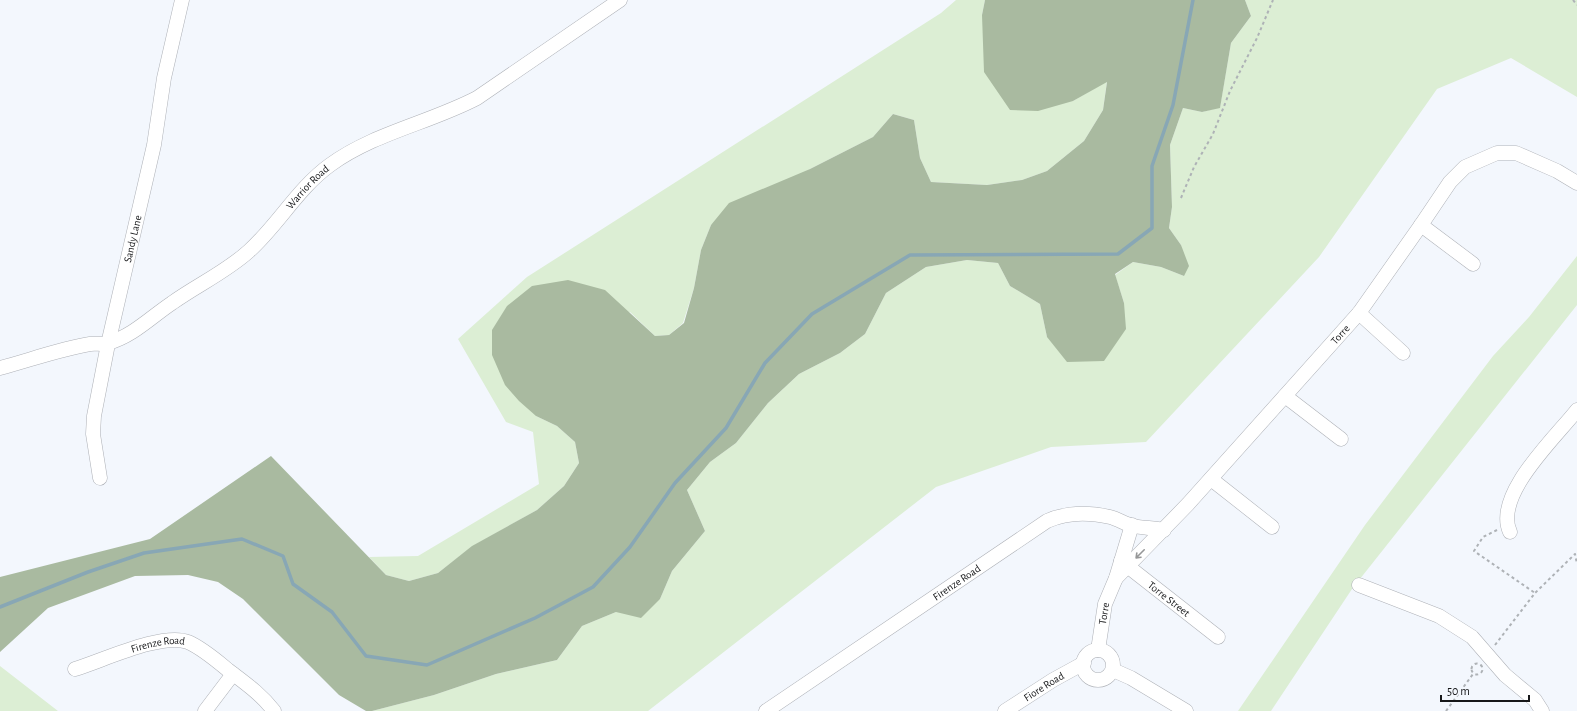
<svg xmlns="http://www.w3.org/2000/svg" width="1577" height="711" font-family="'Alegreya Sans',sans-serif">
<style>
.green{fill:#dceed4}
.forest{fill:#a9baa0}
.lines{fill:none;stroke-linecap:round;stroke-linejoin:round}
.stream{stroke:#88a7b5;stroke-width:3.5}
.minor-casing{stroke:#aeb1b7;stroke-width:15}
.path{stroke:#aeb2b6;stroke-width:2;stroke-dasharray:3 3;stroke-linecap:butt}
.minor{stroke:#fff;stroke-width:14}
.oneway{stroke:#969798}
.labels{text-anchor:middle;stroke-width:3;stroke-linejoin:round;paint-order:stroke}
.street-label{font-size:11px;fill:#161719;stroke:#f3f7fd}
</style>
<rect width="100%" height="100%" fill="#f3f7fd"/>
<path class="green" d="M 956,0 L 985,0 L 982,15 L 1073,101 L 1107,81 L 1103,110 L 1084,141 L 1047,171 L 1022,180 L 987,185 L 931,182 L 920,158 L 914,120 L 893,114 L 873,137 L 810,169 L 711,225 L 701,250 L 694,288 L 683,323 L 669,335 L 655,336 L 630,312 L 536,416 L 557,426 L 575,442 L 579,463 L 564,486 L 537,510 L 473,546 L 438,573 L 409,581 L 386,575 L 369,557 L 418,556 L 539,484 L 533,432 L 506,422 L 458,339 L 527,277 L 941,13 Z
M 1245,0 L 1577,0 L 1577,97 L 1511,58 L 1437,89 L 1319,257 L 1146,442 L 1051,447 L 936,487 L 648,711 L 372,711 L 434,695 L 496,674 L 557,660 L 582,626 L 616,612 L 660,599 L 672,571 L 705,531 L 687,490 L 710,462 L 736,443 L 768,403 L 799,374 L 840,353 L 865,334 L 886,293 L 926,267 L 967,260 L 998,263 L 1010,286 L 1040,304 L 1047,337 L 1124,303 L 1115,275 L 1133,262 L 1161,267 L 1184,276 L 1181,245 L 1169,228 L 1172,207 L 1170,145 L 1183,108 L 1202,112 L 1220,107 L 1231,43 L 1251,16 Z
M 1577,256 L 1577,305 L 1352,589 L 1271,711 L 1238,711 L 1365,525 L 1493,356 L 1529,317 Z
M 0,666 L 58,711 L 0,711 Z"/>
<path class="forest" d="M 985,0 L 1245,0 L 1251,16 L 1231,43 L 1220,108 L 1202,112 L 1183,108 L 1170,145 L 1172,207 L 1169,228 L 1181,245 L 1189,266 L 1184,276 L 1161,267 L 1133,262 L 1115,274 L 1124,303 L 1126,329 L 1104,361 L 1067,362 L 1047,337 L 1040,304 L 1010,286 L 998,263 L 967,260 L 926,267 L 886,293 L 865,334 L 840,353 L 799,374 L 768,403 L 736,443 L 710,462 L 687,490 L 705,531 L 672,571 L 660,599 L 641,618 L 616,612 L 582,626 L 557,660 L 496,674 L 434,695 L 372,711 L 366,711 L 339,695 L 243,599 L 218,582 L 188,575 L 135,576 L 48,608 L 0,652 L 0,577 L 150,539 L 271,456 L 386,575 L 409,581 L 438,573 L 472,546 L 537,510 L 564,486 L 579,463 L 575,442 L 557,426 L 536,416 L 519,401 L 505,385 L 492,355 L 492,330 L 507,306 L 532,286 L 568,280 L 605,290 L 655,336 L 669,335 L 684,323 L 694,288 L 701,250 L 711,225 L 729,203 L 810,169 L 873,137 L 893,114 L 914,120 L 920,158 L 931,182 L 987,185 L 1022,180 L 1047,171 L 1084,141 L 1103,110 L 1107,82 L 1073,101 L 1038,111 L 1010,110 L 984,72 L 982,15 Z"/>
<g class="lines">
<path class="stream" d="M 0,607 L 88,572 L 144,553 L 242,539 L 283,556 L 293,584 L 332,612 L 366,656 L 427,665 L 535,618 L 593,587 L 630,547 L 675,483 L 726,428 L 765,363 L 812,314 L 910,255 L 1118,254 L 1152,228 L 1152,166 L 1173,105 L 1193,0"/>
<defs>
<g id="minor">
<path d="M 1421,225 L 1473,264"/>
<path d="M 1359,313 L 1403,353"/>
<path id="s1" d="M 0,368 C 30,360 60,349 90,344 C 96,343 103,345 108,343 C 133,336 151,317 172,303 C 197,285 226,272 249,251 C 278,225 298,188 330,165 C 374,133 429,123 477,98 L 620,0"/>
<path d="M 1285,396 L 1341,439"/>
<path id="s2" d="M 100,478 L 93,434 L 94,416 L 108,344 L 154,145 L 164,78 L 182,0"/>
<path d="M 1211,479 L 1272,527"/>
<path d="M 1510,532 C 1493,495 1556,437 1577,410"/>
<path id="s3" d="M 1121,561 L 1218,637"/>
<path id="s4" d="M 1116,578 L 1188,504 L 1359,313 L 1421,225 L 1450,182 L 1465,167 L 1497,153 L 1516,153 L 1557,171 L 1577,183"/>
<path d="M 1359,585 L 1439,616 L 1472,637 L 1505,675 L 1535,700 L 1542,711"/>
<path id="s5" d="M 1098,650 L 1105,604 L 1116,578 L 1132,525"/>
<circle cx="1098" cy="665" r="15"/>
<path id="s6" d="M 75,669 C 102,661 162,632 188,642 C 202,648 216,660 228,670 C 245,683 261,694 274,711"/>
<path d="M 1113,670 L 1131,678 L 1186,711"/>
<path d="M 205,711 L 233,674"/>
<path id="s7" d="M 766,711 L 1047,521 C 1067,512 1088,512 1110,517 C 1118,519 1125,524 1133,526 C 1143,528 1153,528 1164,530"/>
<path id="s8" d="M 1005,711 L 1053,680 L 1084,663"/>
</g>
</defs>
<use href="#minor" class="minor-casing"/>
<path class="path" d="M 1573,0 L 1577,5
M 1181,198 L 1194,167 L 1213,134 L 1230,91 L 1257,38 L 1273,0
M 1497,530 L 1483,537 L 1474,551 L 1535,593
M 1495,645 L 1535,593 L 1575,554 L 1577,564
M1471.5 669a5.5 5.5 0 1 1 11 0a5.5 5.5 0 1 1-11 0Z
M 1446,711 L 1473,674"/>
<use href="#minor" class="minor"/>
</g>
<defs><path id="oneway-shaft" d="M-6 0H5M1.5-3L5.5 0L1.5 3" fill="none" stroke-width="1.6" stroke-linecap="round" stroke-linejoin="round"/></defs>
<use class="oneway" href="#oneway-shaft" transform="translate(1140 554) rotate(135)"/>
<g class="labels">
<g class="street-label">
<text dy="4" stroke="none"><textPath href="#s1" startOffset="367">Warrior Road</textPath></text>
<text dy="4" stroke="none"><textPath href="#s2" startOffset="244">Sandy Lane</textPath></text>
<text dy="4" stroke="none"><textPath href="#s4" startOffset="331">Torre</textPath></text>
<text dy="4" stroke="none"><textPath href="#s7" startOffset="230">Firenze Road</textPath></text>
<text dy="4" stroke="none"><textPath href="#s3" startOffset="61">Torre Street</textPath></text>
<text dy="4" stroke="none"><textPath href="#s5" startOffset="37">Torre</textPath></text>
<text dy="4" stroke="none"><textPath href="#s6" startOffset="87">Firenze Road</textPath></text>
<text dy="4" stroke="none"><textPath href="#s8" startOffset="46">Fiore Road</textPath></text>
</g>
</g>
<path d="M1441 695v6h88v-6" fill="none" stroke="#161719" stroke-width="2"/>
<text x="1447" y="695" font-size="12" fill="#161719" stroke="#f3f7fd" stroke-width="3" paint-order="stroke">50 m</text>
</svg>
